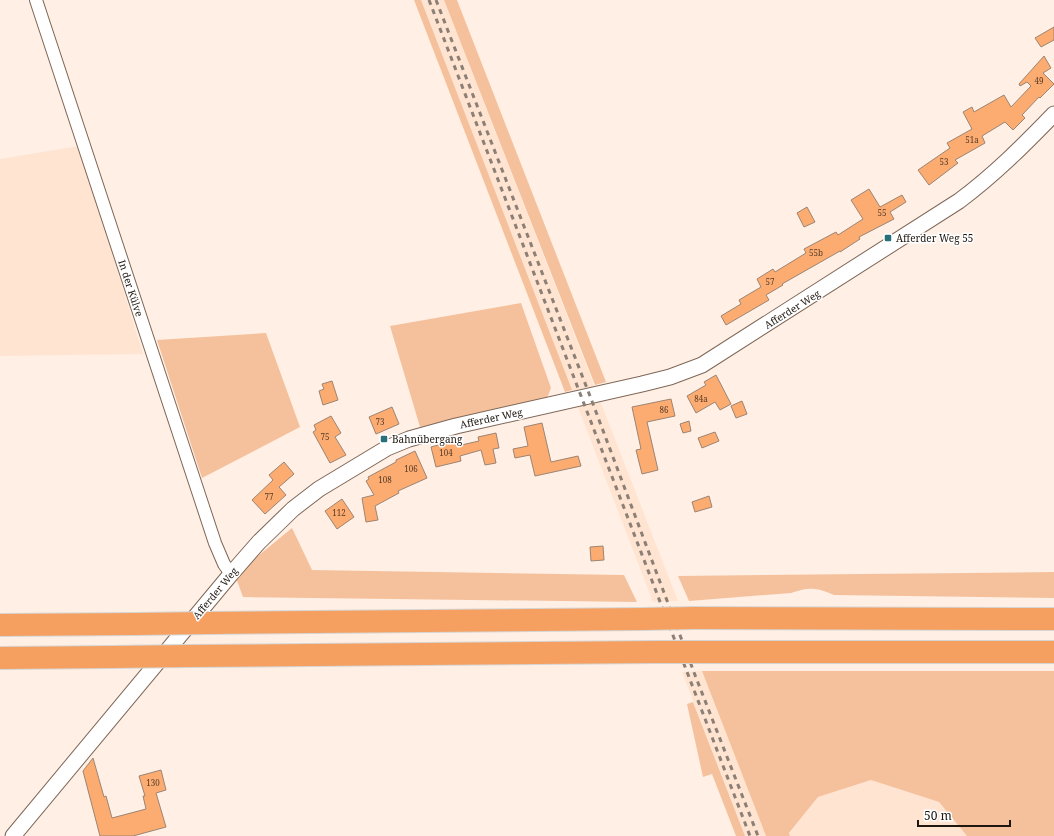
<svg xmlns="http://www.w3.org/2000/svg" width="1054" height="836" font-family="'Noto Serif',serif">
<style>
.built{fill:#ffe4d2}
.green{fill:#f5c19c}
.building{fill:#fcac71;stroke:#9c8473}
.lines{fill:none;stroke-linecap:round;stroke-linejoin:round}
.minor-casing{stroke:#7e6757;stroke-width:14}
.tertiary-casing{stroke:#7e6757;stroke-width:17}
.motorway-casing{stroke:#d6d5d4;stroke-width:24}
.minor{stroke:#fff;stroke-width:12}
.tertiary{stroke:#fff;stroke-width:15}
.motorway{stroke:#f5a060;stroke-width:22}
.rail{stroke:#8b7f76;stroke-width:3;stroke-dasharray:5 5;stroke-linecap:butt}
.motorway-bridge-casing{stroke:#d6d5d4;stroke-width:24;stroke-linecap:butt}
.motorway-bridge{stroke:#f5a060;stroke-width:22}
.poi-dot{fill:#277079;stroke:#fff;stroke-width:1.5}
.labels{text-anchor:middle;stroke-width:3;stroke-linejoin:round;paint-order:stroke}
.number-label{font-size:8px;fill:#563c28}
.poi-label{font-size:10px;fill:#1e160f;stroke:#fff;text-anchor:start}
.street-label{font-size:10px;fill:#1e160f;stroke:#fff}
</style>
<rect width="100%" height="100%" fill="#ffefe4"/>
<path class="built" d="M 421,0 L 444,0 L 678,601 L 653,602 Z
M 79,146 L 143,354 L 0,356 L 0,159 Z
M 702,671 L 766,836 L 745,836 L 682,672 Z
M 871,780 L 939,802 L 967,836 L 790,836 L 789,834 L 818,797 Z"/>
<path class="green" d="M 414,0 L 421,0 L 572,390 L 565,392 Z
M 444,0 L 457,0 L 606,382 L 595,385 Z
M 521,303 L 551,388 L 547,398 L 420,427 L 390,326 Z
M 266,333 L 300,427 L 202,478 L 157,340 Z
M 292,528 L 312,570 L 624,575 L 637,602 L 243,597 L 235,575 Z
M 1054,572 L 1054,598 L 834,595 C 816,587 809,587 791,593 L 689,601 L 678,576 Z
M 702,671 L 1054,671 L 1054,836 L 967,836 L 939,802 L 871,780 L 818,797 L 789,833 L 790,836 L 766,836 Z
M 693,702 L 745,836 L 736,836 L 712,774 L 703,777 L 687,704 Z"/>
<path class="building" d="M 1054,27 L 1054,40 L 1041,47 L 1035,38 Z
M 1044,56 L 1051,68 L 1043,73 L 1054,84 L 1040,98 L 1039,97 L 1022,115 L 1025,118 L 1013,130 L 1005,122 L 982,136 L 985,143 L 955,160 L 958,163 L 929,185 L 918,170 L 950,148 L 947,143 L 972,129 L 963,112 L 972,107 L 974,112 L 1004,95 L 1011,107 L 1031,86 L 1027,82 L 1020,86 L 1019,84 Z
M 869,189 L 880,207 L 902,195 L 906,202 L 890,212 L 894,219 L 859,237 L 860,239 L 840,252 L 840,251 L 782,284 L 783,285 L 766,295 L 769,300 L 726,325 L 721,316 L 741,304 L 739,300 L 761,287 L 757,279 L 773,269 L 775,272 L 806,253 L 804,249 L 836,232 L 838,235 L 863,219 L 851,200 Z
M 807,207 L 815,222 L 804,227 L 797,213 Z
M 716,375 L 731,404 L 720,410 L 715,402 L 696,413 L 687,396 L 706,385 L 704,382 Z
M 332,381 L 338,400 L 323,405 L 319,391 L 324,389 L 322,384 Z
M 671,399 L 675,416 L 647,422 L 658,470 L 642,474 L 636,450 L 641,449 L 632,407 Z
M 742,401 L 747,414 L 736,418 L 731,406 Z
M 392,407 L 399,424 L 376,434 L 369,417 Z
M 331,416 L 341,433 L 335,437 L 346,455 L 330,463 L 313,432 L 316,430 L 314,425 Z
M 689,421 L 691,431 L 683,433 L 680,424 Z
M 542,423 L 551,462 L 578,456 L 581,466 L 535,476 L 530,455 L 515,458 L 513,449 L 528,446 L 524,427 Z
M 715,432 L 719,441 L 702,448 L 698,438 Z
M 496,433 L 499,448 L 493,449 L 496,463 L 485,465 L 481,450 L 460,456 L 461,461 L 436,467 L 431,447 L 456,440 L 457,446 L 479,441 L 478,437 Z
M 415,451 L 427,478 L 398,491 L 399,493 L 375,506 L 378,520 L 366,522 L 362,498 L 374,495 L 366,481 L 369,479 L 368,477 L 396,462 L 396,460 Z
M 284,462 L 294,474 L 279,487 L 286,495 L 265,514 L 252,500 L 273,480 L 269,475 Z
M 709,496 L 712,507 L 695,512 L 692,502 Z
M 342,499 L 354,517 L 337,529 L 325,511 Z
M 603,546 L 604,560 L 591,561 L 590,547 Z
M 93,758 L 104,797 L 106,796 L 112,818 L 146,809 L 143,796 L 145,796 L 139,776 L 161,770 L 166,790 L 156,793 L 166,827 L 133,836 L 100,836 L 83,771 Z"/>
<g class="lines">
<defs>
<path id="minor" d="M 36,0 L 215,543 L 224,564 L 231,574"/>
<path id="tertiary" d="M 13,836 L 231,574 L 259,542 L 293,509 L 319,489 L 387,448 L 409,439 L 456,426 L 642,384 L 670,377 L 702,365 L 959,201 C 994,175 1024,145 1054,114"/>
<path id="motorway" d="M 694,618 L 1054,619
M 209,623 L 643,619
M 0,625 L 135,624
M 704,652 L 1054,652
M 188,656 L 655,652
M 0,658 L 111,657"/>
</defs>
<use href="#minor" class="minor-casing"/>
<use href="#tertiary" class="tertiary-casing"/>
<use href="#motorway" class="motorway-casing"/>
<use href="#minor" class="minor"/>
<use href="#tertiary" class="tertiary"/>
<use href="#motorway" class="motorway"/>
<path class="rail" d="M 429,0 L 750,836
M 436,0 L 590,396 L 695,675 L 758,836"/>
<defs>
<path id="motorway-bridge" d="M 643,619 L 694,618
M 135,624 L 209,623
M 655,652 L 704,652
M 111,657 L 188,656"/>
</defs>
<use href="#motorway-bridge" class="motorway-bridge-casing"/>
<use href="#motorway-bridge" class="motorway-bridge"/>
</g>
<g class="poi-dot">
<rect x="884" y="234" width="8" height="8" rx="2"/>
<rect x="380" y="435" width="8" height="8" rx="2"/>
</g>
<g class="labels">
<g class="number-label">
<text x="1039" y="84">49</text>
<text x="972" y="143">51a</text>
<text x="944" y="165">53</text>
<text x="882" y="216">55</text>
<text x="816" y="256">55b</text>
<text x="770" y="285">57</text>
<text x="701" y="402">84a</text>
<text x="664" y="413">86</text>
<text x="380" y="425">73</text>
<text x="325" y="440">75</text>
<text x="446" y="456">104</text>
<text x="411" y="472">106</text>
<text x="385" y="483">108</text>
<text x="269" y="500">77</text>
<text x="339" y="516">112</text>
<text x="153" y="786">130</text>
</g>
<g class="poi-label">
<text x="896" y="242">Afferder Weg 55</text>
<text x="392" y="443">Bahnübergang</text>
</g>
<g class="street-label">
<text transform="translate(131 288) rotate(72)" y="4">In der Külve</text>
<text transform="translate(792 309) rotate(-32)" y="4">Afferder Weg</text>
<text transform="translate(491 418) rotate(-12)" y="4">Afferder Weg</text>
<text transform="translate(215 593) rotate(-50)" y="4">Afferder Weg</text>
</g>
</g>
<path d="M918 820v6h92v-6" fill="none" stroke="#1e160f" stroke-width="2"/>
<text x="924" y="820" font-size="12" fill="#1e160f" stroke="#ffffff" stroke-width="3" paint-order="stroke">50 m</text>
</svg>
